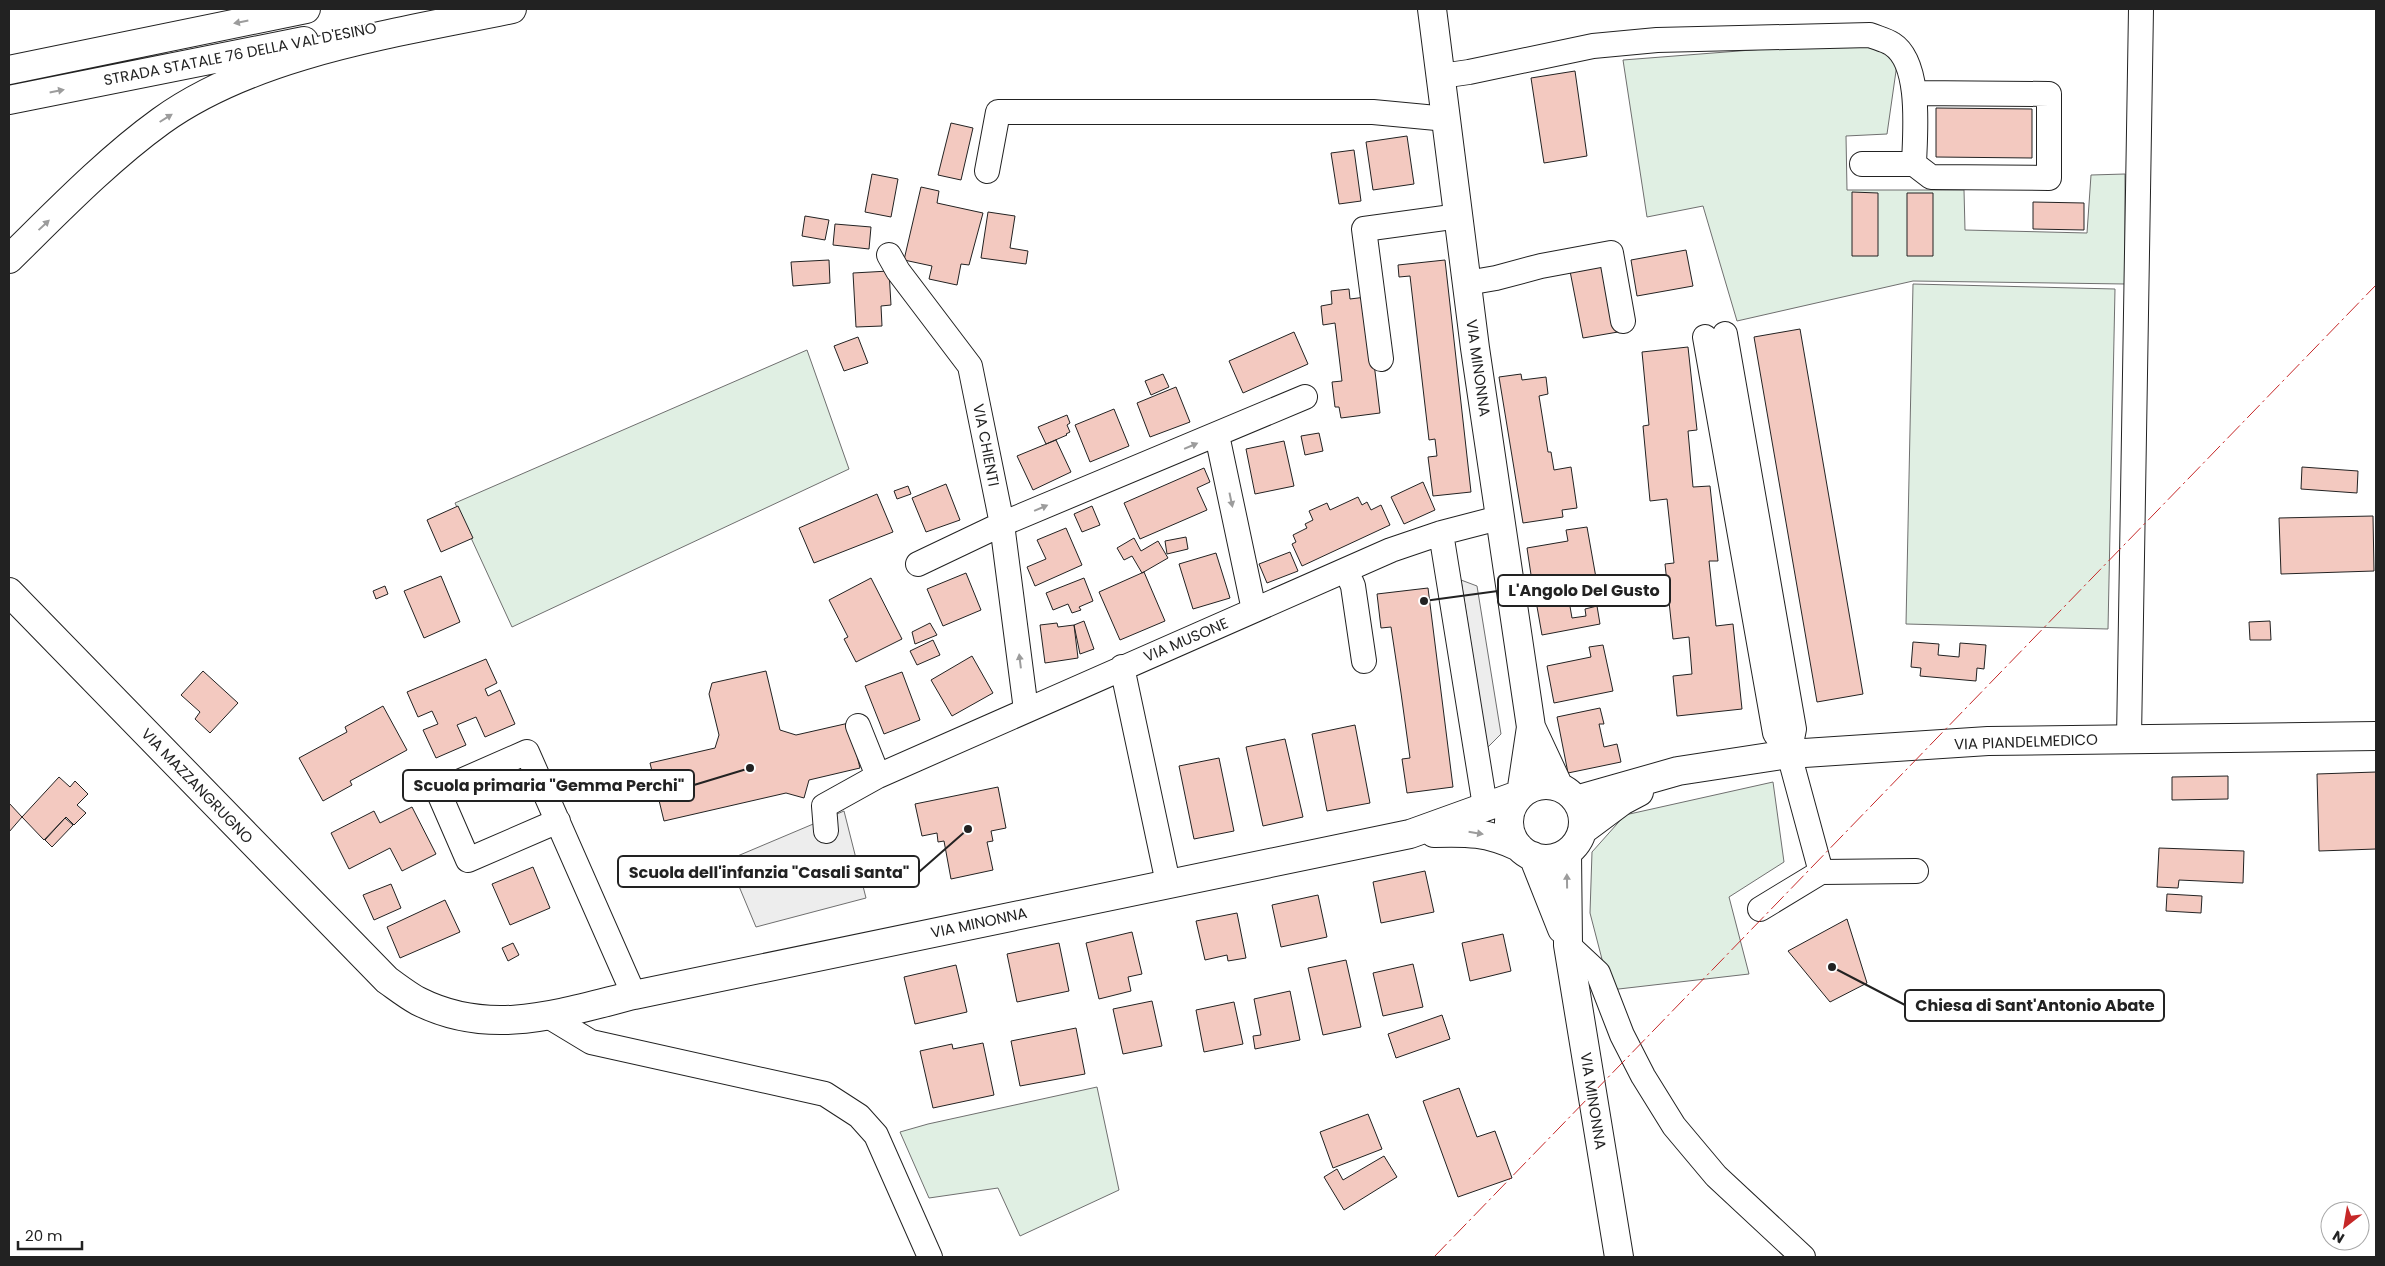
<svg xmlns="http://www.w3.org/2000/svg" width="2385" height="1266" font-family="Poppins,sans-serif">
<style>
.green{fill:#e0efe3;stroke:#6f6f6f}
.parking{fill:#ededed;stroke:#6f6f6f}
.building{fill:#f3c9c0;stroke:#222}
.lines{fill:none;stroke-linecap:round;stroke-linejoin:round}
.minor-casing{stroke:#222;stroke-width:26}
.major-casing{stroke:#222;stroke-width:30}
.highway-casing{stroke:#222;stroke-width:30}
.minor{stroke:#fff;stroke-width:24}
.major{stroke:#fff;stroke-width:28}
.highway{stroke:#fff;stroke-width:28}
.power{stroke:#c62828;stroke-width:1;stroke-dasharray:18 4 2.5 4;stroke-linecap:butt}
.oneway{fill:#9c9c9c}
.labels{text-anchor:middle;stroke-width:4;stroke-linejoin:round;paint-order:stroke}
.street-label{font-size:15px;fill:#222;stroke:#fff}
.leader{fill:none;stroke:#222;stroke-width:2}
.callout-dot{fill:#222;stroke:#fff;stroke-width:2}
.callout{fill:#fff;stroke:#222;stroke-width:2}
.callout-label{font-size:16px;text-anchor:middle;font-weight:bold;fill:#222}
</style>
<rect width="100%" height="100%" fill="#fff"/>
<path class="green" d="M 1829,44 L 1878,48 L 1897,64 L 1887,134 L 1846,136 L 1847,190 L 1964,190 L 1965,230 L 2087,233 L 2091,175 L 2125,174 L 2125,284 L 1913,281 L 1737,321 L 1703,206 L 1647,217 L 1623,60 Z
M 1913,284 L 2115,289 L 2108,629 L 1906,624 Z
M 807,350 L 849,469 L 512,627 L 455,503 Z
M 1773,782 L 1784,862 L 1729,897 L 1749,974 L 1610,990 L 1590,913 L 1592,852 L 1625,815 Z
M 1097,1087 L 1119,1190 L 1020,1236 L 998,1188 L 929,1198 L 900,1132 L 928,1124 Z"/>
<path class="parking" d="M 1461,580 L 1477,586 L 1501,734 L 1487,748 Z
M 844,811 L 866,898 L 756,927 L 728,860 Z"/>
<path class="building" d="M 1575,71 L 1587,156 L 1544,163 L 1531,78 Z
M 1936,108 L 2032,109 L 2032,158 L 1936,157 Z
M 951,123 L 973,128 L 961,180 L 938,175 Z
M 1407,136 L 1414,184 L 1373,190 L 1366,142 Z
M 1354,150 L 1361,201 L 1339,204 L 1331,153 Z
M 872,174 L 898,179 L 891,217 L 865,212 Z
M 921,187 L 939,191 L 937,203 L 983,213 L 969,265 L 961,264 L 957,285 L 929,279 L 932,266 L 904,260 Z
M 1852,192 L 1878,193 L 1878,256 L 1852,256 Z
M 1907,193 L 1933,193 L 1933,256 L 1907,256 Z
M 2033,202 L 2084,203 L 2084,230 L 2033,229 Z
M 988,212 L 1015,216 L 1010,248 L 1028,251 L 1026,264 L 981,258 Z
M 805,216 L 829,220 L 825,240 L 802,236 Z
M 835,224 L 871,227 L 869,249 L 833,245 Z
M 1686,250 L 1693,286 L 1637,296 L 1631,260 Z
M 829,260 L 830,283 L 793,286 L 791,262 Z
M 1445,260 L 1471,492 L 1433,496 L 1428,457 L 1437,456 L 1435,439 L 1429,440 L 1410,276 L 1399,277 L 1398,265 Z
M 1606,264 L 1618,332 L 1583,338 L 1570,271 Z
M 889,271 L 891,305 L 881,306 L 882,326 L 856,327 L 853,273 Z
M 1349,289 L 1350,299 L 1366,297 L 1380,413 L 1341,418 L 1339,407 L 1335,407 L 1332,382 L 1342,381 L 1335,323 L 1323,325 L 1321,306 L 1332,304 L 1331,291 Z
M 1800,329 L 1863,694 L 1817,702 L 1754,337 Z
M 1294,332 L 1308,364 L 1243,393 L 1229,361 Z
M 858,337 L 868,363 L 844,371 L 834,346 Z
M 1688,347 L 1697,430 L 1688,431 L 1693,487 L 1710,486 L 1718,561 L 1709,561 L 1716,626 L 1733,624 L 1742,709 L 1677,716 L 1673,676 L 1692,674 L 1689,637 L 1673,639 L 1665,564 L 1674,563 L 1667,499 L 1650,501 L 1643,426 L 1649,425 L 1642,352 Z
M 1163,374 L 1169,387 L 1151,395 L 1145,381 Z
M 1521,374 L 1522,380 L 1546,377 L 1548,394 L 1539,396 L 1548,452 L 1551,452 L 1554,470 L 1571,467 L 1577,508 L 1562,510 L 1563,517 L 1523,523 L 1499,377 Z
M 1176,387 L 1190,422 L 1150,437 L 1137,403 Z
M 1114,409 L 1129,446 L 1090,462 L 1075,425 Z
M 1067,415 L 1070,423 L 1067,425 L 1070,432 L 1066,434 L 1067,435 L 1046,444 L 1038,427 Z
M 1319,433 L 1323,451 L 1305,455 L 1301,436 Z
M 1056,440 L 1071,472 L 1033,490 L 1017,456 Z
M 1284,441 L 1294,486 L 1255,494 L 1246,449 Z
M 2302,467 L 2358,471 L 2357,493 L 2301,489 Z
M 1204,468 L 1210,482 L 1197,488 L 1207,510 L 1140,539 L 1124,503 Z
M 1423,482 L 1435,510 L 1404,524 L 1391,497 Z
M 946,484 L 960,520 L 926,532 L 912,498 Z
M 908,486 L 911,494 L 897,499 L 894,491 Z
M 877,494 L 893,532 L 814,563 L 799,528 Z
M 1358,497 L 1362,505 L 1367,502 L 1371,510 L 1381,505 L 1390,525 L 1302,566 L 1292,544 L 1296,542 L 1293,535 L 1307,528 L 1305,524 L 1313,520 L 1309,511 L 1327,503 L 1330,510 Z
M 458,506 L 473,538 L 441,552 L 427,520 Z
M 1092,506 L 1100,525 L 1082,532 L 1074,514 Z
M 2373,516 L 2374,571 L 2281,574 L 2279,518 Z
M 1587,527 L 1598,589 L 1575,593 L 1573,581 L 1533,588 L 1527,548 L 1568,541 L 1566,530 Z
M 1066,528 L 1082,565 L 1035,586 L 1027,567 L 1046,559 L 1037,540 Z
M 1186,537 L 1188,549 L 1167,554 L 1165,541 Z
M 1134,538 L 1141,551 L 1158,541 L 1168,558 L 1142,573 L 1132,556 L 1124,560 L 1117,548 Z
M 1290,552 L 1298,571 L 1267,583 L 1259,564 Z
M 1216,553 L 1230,598 L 1193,609 L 1179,564 Z
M 1144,572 L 1165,621 L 1120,640 L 1099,592 Z
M 966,573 L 981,610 L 943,626 L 927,589 Z
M 441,576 L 460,622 L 424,638 L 404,591 Z
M 871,578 L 902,639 L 856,662 L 844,639 L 848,637 L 829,600 Z
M 1084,578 L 1093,601 L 1079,607 L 1081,610 L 1072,613 L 1068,604 L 1053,610 L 1046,593 Z
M 385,586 L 388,594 L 376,599 L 373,591 Z
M 1428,588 L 1453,787 L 1407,793 L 1402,759 L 1410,758 L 1401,693 L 1391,627 L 1381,628 L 1377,594 Z
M 1568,595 L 1572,618 L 1586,616 L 1585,609 L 1597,606 L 1600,624 L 1542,635 L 1536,601 Z
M 1084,621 L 1094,649 L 1080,654 L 1074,625 Z
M 2270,621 L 2271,640 L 2250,640 L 2249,622 Z
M 930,623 L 937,635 L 915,644 L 912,632 Z
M 1057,623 L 1058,627 L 1074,625 L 1078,658 L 1045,663 L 1040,625 Z
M 933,640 L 940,655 L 917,665 L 910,651 Z
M 1913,642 L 1939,644 L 1938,655 L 1959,657 L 1960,643 L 1986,645 L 1984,669 L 1977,668 L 1976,681 L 1920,676 L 1921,668 L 1911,667 Z
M 1603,645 L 1613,691 L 1554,703 L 1547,666 L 1591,657 L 1589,647 Z
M 972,656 L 993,693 L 952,716 L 931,680 Z
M 486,659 L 497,683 L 485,689 L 488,696 L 500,690 L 515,724 L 485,737 L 476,717 L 457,725 L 466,745 L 436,758 L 423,730 L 438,724 L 432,711 L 418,717 L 407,692 Z
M 203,671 L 238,703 L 210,733 L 195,719 L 200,712 L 181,695 Z
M 766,671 L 780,730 L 796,735 L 849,723 L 860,768 L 809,780 L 804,798 L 786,793 L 664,821 L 650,763 L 715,748 L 719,735 L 709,694 L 712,683 Z
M 902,672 L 920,720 L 884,734 L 865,686 Z
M 383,706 L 407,750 L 350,781 L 352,785 L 323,801 L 299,758 L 347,732 L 345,727 Z
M 1600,708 L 1604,724 L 1599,724 L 1604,747 L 1617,744 L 1621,762 L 1568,773 L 1557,717 Z
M 1355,725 L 1370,803 L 1327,811 L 1312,734 Z
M 1285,739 L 1303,817 L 1263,826 L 1246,747 Z
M 1219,758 L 1234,831 L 1194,839 L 1179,766 Z
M 2376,772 L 2376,849 L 2319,851 L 2317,774 Z
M 2228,776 L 2228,799 L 2172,800 L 2172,777 Z
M 59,777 L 70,787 L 75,781 L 88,794 L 77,805 L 86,813 L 74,825 L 66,817 L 44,840 L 22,817 Z
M 998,787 L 1006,828 L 991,831 L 993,841 L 987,842 L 993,870 L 951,879 L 944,841 L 938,842 L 937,833 L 922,836 L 915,804 Z
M 9,803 L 22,817 L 9,832 Z
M 412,807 L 436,854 L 402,871 L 390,848 L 349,869 L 331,833 L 374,811 L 380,823 Z
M 65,818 L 73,825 L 52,847 L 45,840 Z
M 2159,848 L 2244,851 L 2243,883 L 2179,880 L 2178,888 L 2157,887 Z
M 533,867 L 550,908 L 510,925 L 492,884 Z
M 1425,871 L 1434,912 L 1381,923 L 1373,882 Z
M 391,884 L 401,908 L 374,920 L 363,895 Z
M 2167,894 L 2202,896 L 2201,913 L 2166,911 Z
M 1318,895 L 1327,937 L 1281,947 L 1272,905 Z
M 445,900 L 460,932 L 400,958 L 387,927 Z
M 1237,913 L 1246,958 L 1228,961 L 1227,955 L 1205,960 L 1196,921 Z
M 1847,919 L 1867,983 L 1830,1002 L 1788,951 Z
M 1132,932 L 1142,974 L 1128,977 L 1131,991 L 1099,999 L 1086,943 Z
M 1503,934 L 1511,971 L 1470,981 L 1462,943 Z
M 513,943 L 519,955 L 508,961 L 502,948 Z
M 1059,943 L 1069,991 L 1017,1002 L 1007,954 Z
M 1346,960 L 1361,1027 L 1323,1035 L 1308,968 Z
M 1413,964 L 1423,1007 L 1383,1016 L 1373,973 Z
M 956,965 L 967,1012 L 915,1024 L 904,977 Z
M 1290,991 L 1300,1040 L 1255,1049 L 1253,1036 L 1261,1035 L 1254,999 Z
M 1152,1001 L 1162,1046 L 1123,1054 L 1113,1009 Z
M 1234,1002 L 1243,1044 L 1204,1052 L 1196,1010 Z
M 1442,1015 L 1450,1039 L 1396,1058 L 1388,1034 Z
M 1076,1028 L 1085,1074 L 1020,1086 L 1011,1041 Z
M 983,1043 L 994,1095 L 933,1108 L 920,1051 L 952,1044 L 953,1049 Z
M 1459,1088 L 1477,1137 L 1495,1131 L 1512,1178 L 1458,1197 L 1423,1101 Z
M 1368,1114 L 1382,1149 L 1333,1168 L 1320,1132 Z
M 1384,1156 L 1397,1177 L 1344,1210 L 1324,1177 L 1337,1169 L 1343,1180 Z"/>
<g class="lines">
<defs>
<path id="minor" d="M 1441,76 L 1469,72 L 1593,46 L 1657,40 L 1870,35 C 1877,38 1886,40 1892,44 C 1922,63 1915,133 1914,164
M 1862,164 L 1914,164 L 1931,177 L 2049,178 L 2049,94 L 1915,93
M 987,171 L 998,112 L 1373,112 L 1447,119
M 889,255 L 898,271 L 970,366 L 1002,524 L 918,564
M 1467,283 L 1496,278 L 1541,266 L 1611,253 L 1623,321
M 1725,334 L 1794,729 L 1789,754
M 1705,337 L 1775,733 L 1789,754 L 1821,872 L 1760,909
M 1381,359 L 1364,229 L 1459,216
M 1217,435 L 1254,610
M 1441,533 L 1485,806
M 1346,570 L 1353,586 L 1364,661
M 1122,667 L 1168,883
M 1026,710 L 1002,524 L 1305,397
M 858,726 L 878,776
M 2129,739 L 2141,9
M 558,821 L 468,860 L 438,791 L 527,752 L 634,995
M 826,831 L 824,806 L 878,776 L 1391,550 L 1441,533 L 1499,518
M 1821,872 L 1916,871
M 1568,945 L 1598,973 L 1622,1035 L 1643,1076 L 1674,1126 L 1716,1176 L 1803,1257
M 548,1016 L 591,1042 L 825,1094 L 859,1116 L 876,1135 L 930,1257"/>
<path id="major" d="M 1432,9 L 1475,348 L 1531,727 L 1559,787
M 9,592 L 387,980 C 397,987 407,995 418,1001 C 491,1038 561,1013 634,995 L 1410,834 L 1521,794 L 1531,727
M1509 822a37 37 0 1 1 74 0a37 37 0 1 1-74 0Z
M 1576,800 L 1678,771 L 1789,754 L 1988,741 L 2376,736
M 1583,830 L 1622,801 L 1639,792
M 1434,833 C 1468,832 1487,832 1519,847
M 1567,853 L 1568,945 L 1619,1257
M 1533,856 L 1562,929"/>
<path id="highway" d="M 9,70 L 306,9
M 9,100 L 304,41
M 9,259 C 56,213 107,160 161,121 C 257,52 398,33 512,9"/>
</defs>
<use href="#minor" class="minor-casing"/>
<use href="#major" class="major-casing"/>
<use href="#highway" class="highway-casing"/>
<use href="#minor" class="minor"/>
<use href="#major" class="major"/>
<use href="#highway" class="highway"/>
<path class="power" d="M 1434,1257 L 2376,285"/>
</g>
<defs><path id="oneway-solid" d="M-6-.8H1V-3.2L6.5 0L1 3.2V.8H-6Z" transform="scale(1.25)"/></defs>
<g class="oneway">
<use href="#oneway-solid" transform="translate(241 22) rotate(169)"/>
<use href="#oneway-solid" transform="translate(57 91) rotate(-11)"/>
<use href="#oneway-solid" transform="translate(166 118) rotate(-32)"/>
<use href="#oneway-solid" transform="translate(44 225) rotate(-43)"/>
<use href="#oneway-solid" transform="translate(1191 446) rotate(-23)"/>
<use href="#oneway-solid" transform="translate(1231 500) rotate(78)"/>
<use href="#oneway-solid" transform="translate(1041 508) rotate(-23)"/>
<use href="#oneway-solid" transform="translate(1020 661) rotate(-97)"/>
<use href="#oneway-solid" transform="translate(1476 833) rotate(9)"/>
<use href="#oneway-solid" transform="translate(1567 881) rotate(-91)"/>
</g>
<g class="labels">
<g class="street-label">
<text transform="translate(240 54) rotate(-11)" y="5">STRADA STATALE 76 DELLA VAL D'ESINO</text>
<text transform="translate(1478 368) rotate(82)" y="5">VIA MINONNA</text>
<text transform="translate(986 445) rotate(79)" y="5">VIA CHIENTI</text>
<text transform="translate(1186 640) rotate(-23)" y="5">VIA MUSONE</text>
<text transform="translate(2026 742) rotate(-2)" y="5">VIA PIANDELMEDICO</text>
<text transform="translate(197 786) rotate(46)" y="5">VIA MAZZANGRUGNO</text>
<text transform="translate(979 923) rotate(-12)" y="5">VIA MINONNA</text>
<text transform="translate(1593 1101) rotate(81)" y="5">VIA MINONNA</text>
</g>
</g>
<path class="leader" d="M1424 601L1498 591M750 768L694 785M968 829L919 872M1832 967L1905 1005"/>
<g class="callout-dot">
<circle cx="1424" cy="601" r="5"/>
<circle cx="750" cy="768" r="5"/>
<circle cx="968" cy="829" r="5"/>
<circle cx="1832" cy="967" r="5"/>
</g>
<g class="callout">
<rect x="1498" y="575" width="172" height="31" rx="5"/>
<rect x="403" y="770" width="291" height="31" rx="5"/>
<rect x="618" y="856" width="301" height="31" rx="5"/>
<rect x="1905" y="990" width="259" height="31" rx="5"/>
</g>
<g class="callout-label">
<text x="1584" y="596">L'Angolo Del Gusto</text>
<text x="549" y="791">Scuola primaria "Gemma Perchi"</text>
<text x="769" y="878">Scuola dell'infanzia "Casali Santa"</text>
<text x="2035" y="1011">Chiesa di Sant'Antonio Abate</text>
</g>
<rect width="2385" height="1266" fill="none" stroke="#222222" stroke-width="20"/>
<g transform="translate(2345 1226) rotate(211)"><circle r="24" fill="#ffffff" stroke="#a7a7a7"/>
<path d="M0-4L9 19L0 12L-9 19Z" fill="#c62828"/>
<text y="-8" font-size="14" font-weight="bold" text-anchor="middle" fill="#222222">N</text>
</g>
<path d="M18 1241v8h64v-8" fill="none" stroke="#222222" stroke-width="2.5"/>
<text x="25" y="1241" font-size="15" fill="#222222" stroke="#ffffff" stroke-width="4" paint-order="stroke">20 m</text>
</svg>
